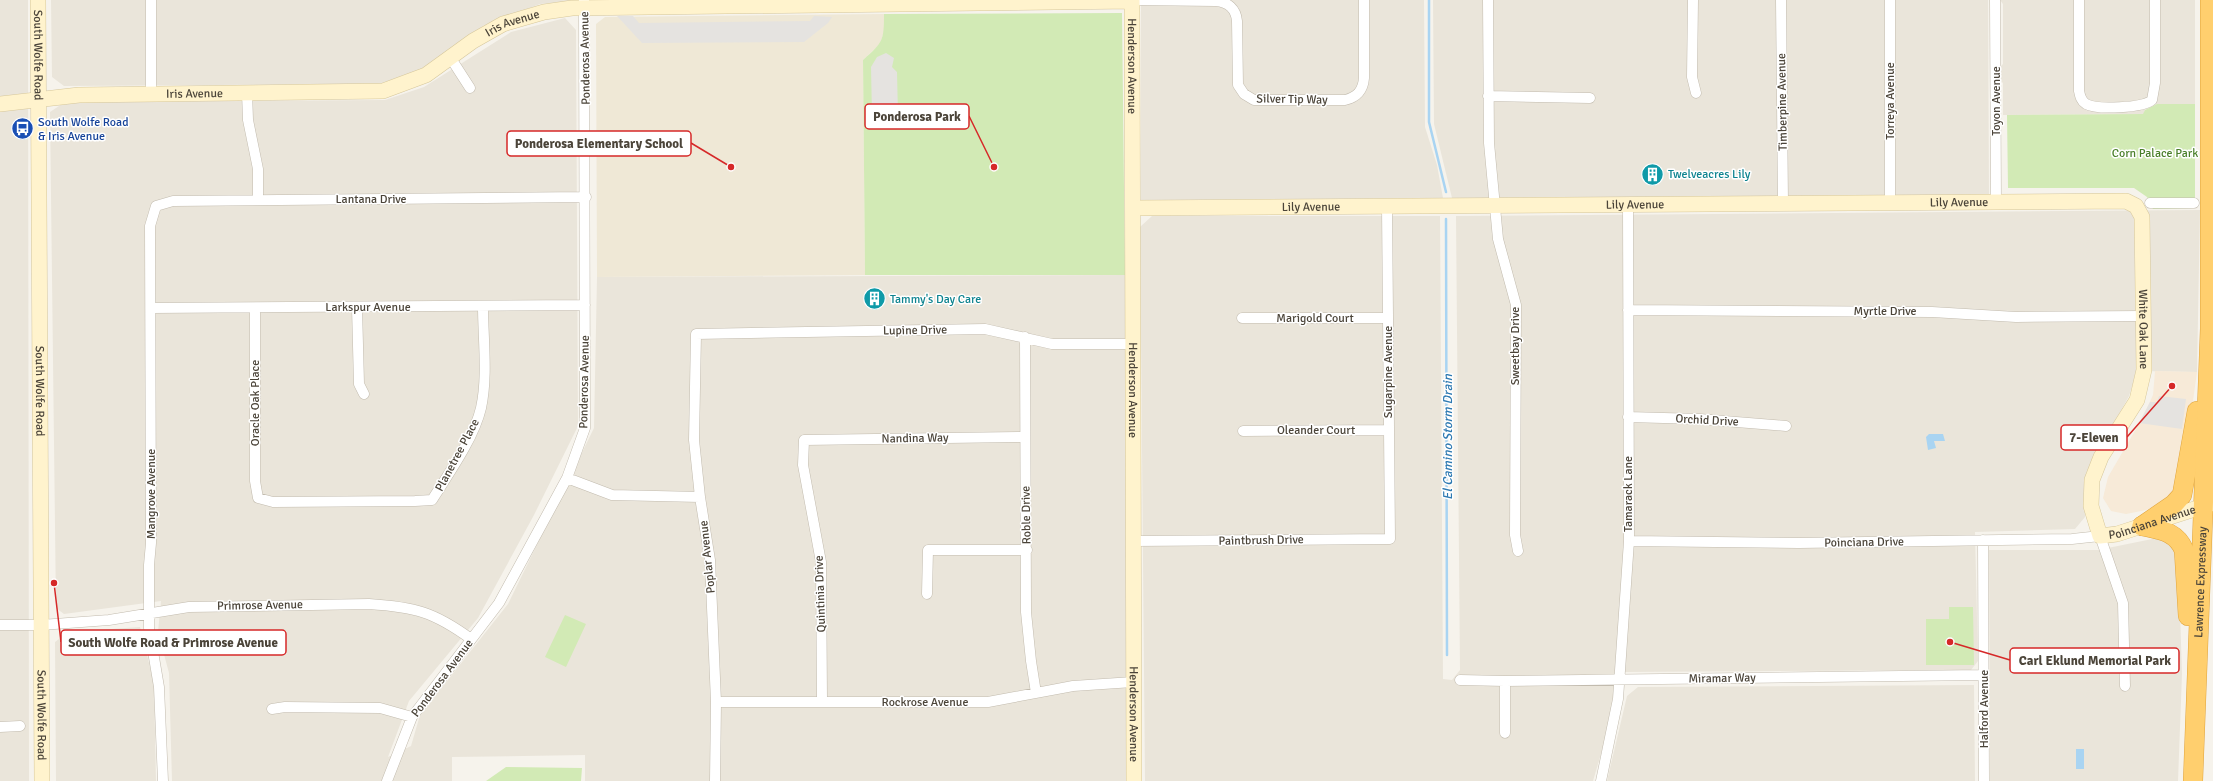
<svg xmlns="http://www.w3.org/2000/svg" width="2213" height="781" font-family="Signika,sans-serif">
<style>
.residential{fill:#eae5da}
.commercial{fill:#f7ead8}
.education{fill:#efe8d6}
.green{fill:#d2eab5}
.parking{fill:#e5e3e0}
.water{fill:#a9d4f2}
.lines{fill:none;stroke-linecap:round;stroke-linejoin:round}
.stream{stroke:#a9d4f2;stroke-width:2.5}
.street-casing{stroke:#c2bbae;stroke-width:11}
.secondary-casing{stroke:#d6c79b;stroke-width:16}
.highway-casing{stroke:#e0a43c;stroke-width:20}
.street{stroke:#fff;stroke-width:10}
.secondary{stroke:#fff3cd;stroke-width:15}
.highway{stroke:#ffcf6e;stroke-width:19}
.labels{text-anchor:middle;stroke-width:3;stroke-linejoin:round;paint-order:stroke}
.street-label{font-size:12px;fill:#4b4439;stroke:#fff}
.transit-label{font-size:12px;fill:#164399;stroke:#fff;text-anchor:start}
.park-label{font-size:12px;fill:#4a7f2a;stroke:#fff}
.culture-label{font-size:12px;fill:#0d838f;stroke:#fff;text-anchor:start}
.water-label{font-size:13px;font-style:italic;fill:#2e7ab2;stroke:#fff}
.leader{fill:none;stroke:#d62828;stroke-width:1.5}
.callout-dot{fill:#d62828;stroke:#fff;stroke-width:1.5}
.callout{fill:#fff;stroke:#d62828;stroke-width:1.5}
.callout-label{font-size:13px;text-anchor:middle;font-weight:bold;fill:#4b4439}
</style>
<rect width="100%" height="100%" fill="#f6f3ec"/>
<path class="residential" d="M 0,0 L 28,0 L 29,781 L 0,781 Z
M 51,0 L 581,0 L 540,4 L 483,26 L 427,68 L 378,84 L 64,86 L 52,77 Z
M 1141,0 L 1424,0 L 1425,127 L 1437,165 L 1443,198 L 1141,200 Z
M 1433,0 L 1988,0 L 1989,196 L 1452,198 L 1434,124 Z
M 2000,0 L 2195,0 L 2195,104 L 2157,104 L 2145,110 L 2144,114 L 2003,115 L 2003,83 L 2000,80 L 2000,67 L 2003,64 L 2003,4 Z
M 565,18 L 576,30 L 578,426 L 534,515 L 478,618 L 409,701 L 388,757 L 411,746 L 420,715 L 508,604 L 594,428 L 597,277 L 1125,275 L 1127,781 L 585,781 L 585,755 L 452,757 L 452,781 L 172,781 L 169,673 L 158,632 L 161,601 L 64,614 L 56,608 L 50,112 L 65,102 L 385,100 L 424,87 L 511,32 Z
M 2200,210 L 2197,372 L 2137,371 L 2129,396 L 2086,473 L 2085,517 L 2075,529 L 1975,532 L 1978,661 L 1971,670 L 1625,672 L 1593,781 L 1145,781 L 1140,227 L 1152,216 L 1440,216 L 1443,679 L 1452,680 L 1460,670 L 1456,216 Z
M 2162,537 L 2178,550 L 2182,674 L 2178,781 L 1990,781 L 1989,550 L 2098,550 Z
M 140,627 L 154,683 L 156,781 L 56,781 L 55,642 L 68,632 Z
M 1974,685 L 1975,781 L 1607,781 L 1627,696 L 1638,687 Z"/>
<path class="commercial" d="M 2155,371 L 2197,372 L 2181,487 L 2169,501 L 2146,510 L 2126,514 L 2111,511 L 2103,498 L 2108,477 L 2143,417 L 2153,395 Z"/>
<path class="education" d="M 884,14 L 884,32 L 880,44 L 863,60 L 865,275 L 597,277 L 596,24 L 605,17 Z"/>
<path class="green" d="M 1122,13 L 1125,275 L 865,275 L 863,60 C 883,42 884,41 884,14 Z
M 2157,104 L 2195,104 L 2195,198 L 2193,201 L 2193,208 L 2153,209 L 2147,197 L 2134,188 L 2008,188 L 2007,115 L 2143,114 L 2145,110 Z
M 1949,607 L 1973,607 L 1974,665 L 1926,665 L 1926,619 L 1949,619 Z
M 565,615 L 586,624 L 566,667 L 545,657 Z
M 506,767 L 582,768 L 581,781 L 486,781 Z"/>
<path class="parking" d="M 617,16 L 633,16 L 639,23 L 810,21 L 814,16 L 832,17 L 828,23 L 804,42 L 642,43 Z
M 886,53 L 894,58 L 892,67 L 897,72 L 898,115 L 872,116 L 871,67 L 877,57 Z
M 2159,396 L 2186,399 L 2182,429 L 2139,423 L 2150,402 L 2157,402 Z"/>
<path class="water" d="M 1929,434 L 1943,434 L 1945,441 L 1934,441 L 1936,448 L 1928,450 L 1926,437 Z
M 2076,749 L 2084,749 L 2084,769 L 2076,769 Z"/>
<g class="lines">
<path class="stream" d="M 1429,0 L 1429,122 L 1446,192
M 1446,219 L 1447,655"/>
<defs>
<path id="street" d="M 151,0 L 151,92
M 1132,0 L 1216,1 C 1228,2 1236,9 1237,21 L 1238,85 L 1244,94 L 1254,100 L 1345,100 C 1357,97 1363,91 1364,78 L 1364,0
M 1488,0 L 1489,143 L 1498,239 L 1516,305 L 1515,535 L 1518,551
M 1693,0 L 1692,77 L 1696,93
M 1781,0 L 1783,203
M 1890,0 L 1890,203
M 1995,0 L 1996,201
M 2079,0 L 2079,91 C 2080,96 2081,101 2086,104 C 2097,110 2143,108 2152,100 L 2155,83 L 2155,0
M 450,57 L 470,88
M 247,92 L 248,120 L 258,169 L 258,200
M 1488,96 L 1590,98
M 2150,203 L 2194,203
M 357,307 L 359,384 L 364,394
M 151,308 L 585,305
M 255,308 L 255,481 L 258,498 L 273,502 L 415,501 L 432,500 C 449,473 474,438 481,408 C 488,376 483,339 483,306
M 1628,310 L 1932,312 L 2016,317 L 2142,316
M 1242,318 L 1388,318
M 1025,337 L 1026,612 L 1031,661 L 1036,693
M 1628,417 L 1699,419 L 1786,426
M 1243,431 L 1389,430
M 567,478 L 612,495 L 700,497
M 1983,540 L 1984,781
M 1133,541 L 1390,539 L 1387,206
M 1629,541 L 1799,543 L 2072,539 L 2100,536 L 2123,603 L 2125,686
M 927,594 L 928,550 L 1027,550
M 0,625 L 41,625 L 109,620 L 189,607 L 369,604 C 415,607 434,612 471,639
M 1460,680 L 1505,681 L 1983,675
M 1505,681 L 1505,733
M 822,701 L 821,562 L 803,465 L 804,440 L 1025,437
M 716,702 L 988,702 L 1073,686 L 1133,682
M 272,709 L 285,707 L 380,708 L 412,717
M 0,727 L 20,726
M 163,781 L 159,687 L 149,628 L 149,565 L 151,543 L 150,226 L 156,206 L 173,201 L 586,197
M 387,781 L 412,717 L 499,603 L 567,478 L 585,428 L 584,0
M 715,781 L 716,702 L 710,560 L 700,497 L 694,440 L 696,334 L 985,329 L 1052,344 L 1132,344
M 1601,781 L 1618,699 L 1629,541 L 1628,204"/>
<g id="secondary">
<path id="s1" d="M 38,0 L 42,781"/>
<path id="s2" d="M 0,104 L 79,95 L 383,91 L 426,75 L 473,41 L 503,24 L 544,12 L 572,8 L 1132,1 L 1134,781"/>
<path id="s3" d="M 1133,208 L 2126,201 L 2136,206 L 2142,217 L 2144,370 L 2137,400 L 2101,457 L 2092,480 L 2091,506 L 2100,536 L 2117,534 L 2213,503"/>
</g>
<g id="highway">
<path d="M 2142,526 L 2174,504 L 2182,495 L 2197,411"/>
<path d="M 2142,526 C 2160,530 2176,531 2184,550 L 2188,616"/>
<path id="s4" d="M 2193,781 L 2210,329 L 2210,0"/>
</g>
</defs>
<use href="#street" class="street-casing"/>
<use href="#secondary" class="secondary-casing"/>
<use href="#highway" class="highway-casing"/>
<use href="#street" class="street"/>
<use href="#secondary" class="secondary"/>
<use href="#highway" class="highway"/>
</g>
<defs>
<symbol id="bus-disc" viewBox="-11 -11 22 22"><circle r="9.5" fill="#1a4fb4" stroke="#fff"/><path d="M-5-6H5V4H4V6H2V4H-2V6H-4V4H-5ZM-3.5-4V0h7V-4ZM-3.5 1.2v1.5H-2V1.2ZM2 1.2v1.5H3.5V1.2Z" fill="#fff"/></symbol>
<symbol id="building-disc" viewBox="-11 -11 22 22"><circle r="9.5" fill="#0f9aa8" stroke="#fff"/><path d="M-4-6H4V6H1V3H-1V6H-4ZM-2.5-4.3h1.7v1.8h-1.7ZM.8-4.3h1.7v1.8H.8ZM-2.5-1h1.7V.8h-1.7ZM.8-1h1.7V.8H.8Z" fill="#fff"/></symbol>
</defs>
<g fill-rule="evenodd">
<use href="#bus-disc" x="10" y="116" width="25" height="25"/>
<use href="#building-disc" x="1640" y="162" width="25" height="25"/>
<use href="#building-disc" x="862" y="286" width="25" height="25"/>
</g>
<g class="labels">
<g class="street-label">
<text dy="4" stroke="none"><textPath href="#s2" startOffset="531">Iris Avenue</textPath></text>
<text dy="4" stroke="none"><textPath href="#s1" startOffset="55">South Wolfe Road</textPath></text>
<text transform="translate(585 58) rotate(-91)" y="4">Ponderosa Avenue</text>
<text dy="4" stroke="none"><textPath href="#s2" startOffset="1218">Henderson Avenue</textPath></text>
<text dy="4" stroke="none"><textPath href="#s2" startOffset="195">Iris Avenue</textPath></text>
<text transform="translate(1292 99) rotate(1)" y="4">Silver Tip Way</text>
<text transform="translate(1890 101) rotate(-90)" y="4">Torreya Avenue</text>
<text transform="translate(1996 101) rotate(-90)" y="4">Toyon Avenue</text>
<text transform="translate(1782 102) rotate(-91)" y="4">Timberpine Avenue</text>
<text x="371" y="203">Lantana Drive</text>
<text dy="4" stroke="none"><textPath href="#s3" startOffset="826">Lily Avenue</textPath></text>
<text dy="4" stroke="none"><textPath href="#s3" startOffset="502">Lily Avenue</textPath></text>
<text dy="4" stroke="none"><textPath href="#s3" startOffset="178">Lily Avenue</textPath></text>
<text x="368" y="311">Larkspur Avenue</text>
<text x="1885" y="315">Myrtle Drive</text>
<text x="1315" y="322">Marigold Court</text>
<text dy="4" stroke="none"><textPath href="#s3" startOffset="1129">White Oak Lane</textPath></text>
<text transform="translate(915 330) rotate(-1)" y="4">Lupine Drive</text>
<text transform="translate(1515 346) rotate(-90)" y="4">Sweetbay Drive</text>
<text transform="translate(1388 372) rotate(-90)" y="4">Sugarpine Avenue</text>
<text transform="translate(584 382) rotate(-89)" y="4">Ponderosa Avenue</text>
<text dy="4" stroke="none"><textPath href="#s2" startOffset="1542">Henderson Avenue</textPath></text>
<text dy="4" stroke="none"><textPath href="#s1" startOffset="391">South Wolfe Road</textPath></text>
<text transform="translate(255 403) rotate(-90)" y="4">Oracle Oak Place</text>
<text transform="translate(1707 420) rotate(3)" y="4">Orchid Drive</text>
<text x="1316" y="434">Oleander Court</text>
<text transform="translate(915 438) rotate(-1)" y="4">Nandina Way</text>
<text transform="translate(457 455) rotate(-62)" y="4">Planetree Place</text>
<text transform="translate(151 494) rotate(-90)" y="4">Mangrove Avenue</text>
<text transform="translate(1628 494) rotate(-90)" y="4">Tamarack Lane</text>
<text transform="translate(1026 515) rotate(-91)" y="4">Roble Drive</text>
<text dy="4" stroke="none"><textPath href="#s3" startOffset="1404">Poinciana Avenue</textPath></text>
<text transform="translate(1261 540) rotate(-1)" y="4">Paintbrush Drive</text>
<text transform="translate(1864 542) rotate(-1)" y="4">Poinciana Drive</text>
<text transform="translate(707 557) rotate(-96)" y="4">Poplar Avenue</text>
<text dy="4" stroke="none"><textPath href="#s4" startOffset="199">Lawrence Expressway</textPath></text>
<text transform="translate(820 594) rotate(-92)" y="4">Quintinia Drive</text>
<text transform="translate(260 605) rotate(-1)" y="4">Primrose Avenue</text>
<text transform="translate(442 678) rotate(-53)" y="4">Ponderosa Avenue</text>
<text transform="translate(1722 678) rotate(-1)" y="4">Miramar Way</text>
<text x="925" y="706">Rockrose Avenue</text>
<text transform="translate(1984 709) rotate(-90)" y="4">Halford Avenue</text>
<text dy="4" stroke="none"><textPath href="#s1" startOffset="715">South Wolfe Road</textPath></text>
<text dy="4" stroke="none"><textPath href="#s2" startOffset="1866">Henderson Avenue</textPath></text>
</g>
<g class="transit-label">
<text x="38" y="126">South Wolfe Road<tspan x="38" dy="14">&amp; Iris Avenue</tspan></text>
</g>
<g class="park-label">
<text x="2155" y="157">Corn Palace Park</text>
</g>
<g class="culture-label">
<text x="1668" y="178">Twelveacres Lily</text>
<text x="890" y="303">Tammy's Day Care</text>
</g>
<g class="water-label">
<text transform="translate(1447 437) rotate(-90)" y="5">El Camino Storm Drain</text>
</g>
</g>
<path class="leader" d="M994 167L969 116M731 167L691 143M2172 386L2127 437M54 583L61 642M1950 642L2010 660"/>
<g class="callout-dot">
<circle cx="994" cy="167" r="4"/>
<circle cx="731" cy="167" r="4"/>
<circle cx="2172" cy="386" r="4"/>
<circle cx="54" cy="583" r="4"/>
<circle cx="1950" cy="642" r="4"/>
</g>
<g class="callout">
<rect x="865" y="104" width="104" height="25" rx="4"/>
<rect x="507" y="131" width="184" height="25" rx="4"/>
<rect x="2061" y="425" width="66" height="25" rx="4"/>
<rect x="61" y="630" width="225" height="25" rx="4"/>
<rect x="2010" y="648" width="169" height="25" rx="4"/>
</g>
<g class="callout-label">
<text x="917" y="121">Ponderosa Park</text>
<text x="599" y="148">Ponderosa Elementary School</text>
<text x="2094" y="442">7-Eleven</text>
<text x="173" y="647">South Wolfe Road &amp; Primrose Avenue</text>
<text x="2095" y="665">Carl Eklund Memorial Park</text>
</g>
</svg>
